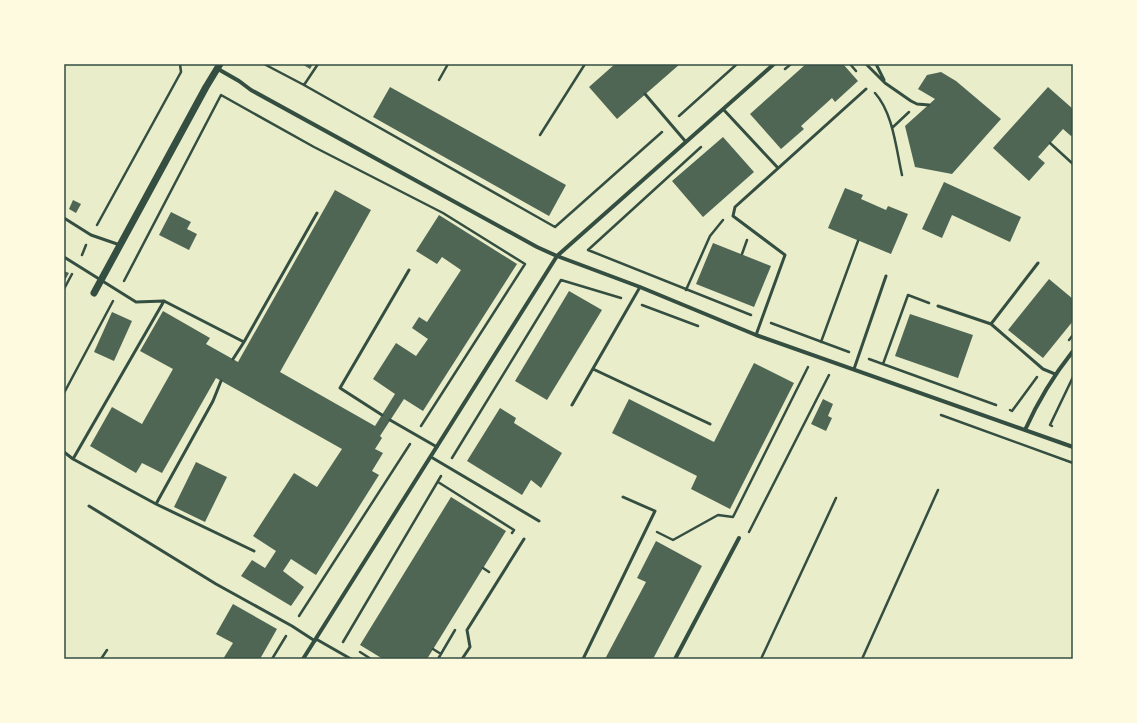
<svg xmlns="http://www.w3.org/2000/svg" width="1137" height="723" font-family="Manrope,sans-serif">
<style>
.building{fill:#4f6655}
.lines{fill:none;stroke-linecap:round;stroke-linejoin:round}
.path{stroke:#344e41;stroke-width:2.5}
.service{stroke:#344e41;stroke-width:3}
.minor{stroke:#344e41;stroke-width:4}
.tertiary{stroke:#344e41;stroke-width:7}
.neatline{fill:none;stroke:#344e41;stroke-width:1.5}
</style>
<rect width="100%" height="100%" fill="#e9edc9"/>
<path class="building" d="M 302,64 L 313,64 L 310,69 Z
M 615,64 L 680,64 L 617,119 L 589,87 Z
M 806,64 L 843,64 L 858,81 L 835,102 L 832,98 L 801,126 L 804,129 L 781,149 L 750,114 Z
M 941,72 L 956,81 L 1001,119 L 952,174 L 915,167 L 905,126 L 935,99 L 918,89 L 927,75 Z
M 390,87 L 566,185 L 549,216 L 373,117 Z
M 1048,87 L 1073,109 L 1073,134 L 1071,136 L 1063,129 L 1038,157 L 1045,163 L 1029,181 L 993,148 Z
M 723,137 L 754,172 L 703,217 L 672,181 Z
M 944,182 L 1021,217 L 1010,242 L 952,215 L 942,238 L 922,229 Z
M 845,188 L 863,195 L 861,199 L 886,210 L 888,206 L 908,214 L 891,254 L 828,228 Z
M 335,190 L 371,210 L 280,372 L 375,426 L 395,394 L 373,379 L 396,343 L 416,356 L 428,339 L 412,328 L 419,317 L 427,322 L 461,270 L 442,257 L 437,264 L 416,251 L 439,215 L 517,264 L 423,411 L 404,399 L 380,436 L 382,438 L 375,449 L 383,453 L 372,471 L 379,475 L 316,575 L 291,559 L 283,571 L 304,587 L 291,606 L 241,576 L 252,560 L 265,568 L 276,551 L 253,536 L 294,473 L 317,487 L 342,449 L 216,378 L 162,473 L 142,463 L 136,473 L 90,446 L 112,407 L 142,424 L 173,369 L 140,351 L 163,311 L 210,338 L 206,344 L 238,362 Z
M 73,200 L 81,204 L 76,213 L 69,209 Z
M 171,212 L 191,222 L 187,229 L 197,234 L 189,250 L 159,235 Z
M 713,243 L 771,266 L 754,307 L 696,284 Z
M 64,271 L 69,273 L 64,282 Z
M 1049,279 L 1073,299 L 1073,321 L 1043,358 L 1008,330 Z
M 569,291 L 602,310 L 547,400 L 515,381 Z
M 112,312 L 132,321 L 114,361 L 94,352 Z
M 910,314 L 973,335 L 958,378 L 895,356 Z
M 754,363 L 794,383 L 730,509 L 691,489 L 697,476 L 612,433 L 629,399 L 714,442 Z
M 823,399 L 833,404 L 828,416 L 832,418 L 826,431 L 811,424 Z
M 500,408 L 516,418 L 514,423 L 562,453 L 541,488 L 531,480 L 522,495 L 467,461 Z
M 196,462 L 227,477 L 205,522 L 174,507 Z
M 451,497 L 506,531 L 427,659 L 383,659 L 360,645 Z
M 656,541 L 702,566 L 653,659 L 605,659 L 646,582 L 637,578 Z
M 233,604 L 277,629 L 260,659 L 223,659 L 233,643 L 216,634 Z"/>
<g class="lines">
<path class="path" d="M 264,64 L 304,85 L 555,227 L 662,132
M 850,64 L 856,71
M 785,69 L 791,64
M 439,80 L 448,64
M 304,85 L 318,64
M 875,93 C 893,113 896,148 902,175
M 679,116 L 737,64
M 892,128 L 909,112
M 540,135 L 585,64
M 1050,143 L 1073,164
M 701,147 L 588,250 L 751,315
M 97,225 L 181,72 L 180,64
M 742,254 L 747,240
M 82,255 L 86,245
M 124,281 L 221,95 L 314,147 L 443,213 L 525,264 L 421,426
M 64,289 L 72,274
M 686,290 L 710,236 L 723,220
M 642,305 L 698,326
M 771,323 L 849,352
M 1069,340 L 1073,335
M 821,342 L 858,241
M 869,359 L 996,405
M 883,364 L 908,295 L 929,303
M 64,393 L 113,301
M 1010,410 L 1012,411 L 1037,377
M 941,415 L 1073,463
M 1052,426 L 1050,425 L 1073,377
M 452,458 L 561,280 L 621,298
M 438,482 L 514,530 L 512,533
M 657,532 L 673,540 L 718,515 L 733,517 L 808,367
M 749,532 L 829,375
M 483,568 L 489,572
M 299,616 L 410,444
M 343,642 L 441,476
M 433,649 L 441,654
M 360,652 L 371,659
M 101,659 L 107,650
M 272,659 L 286,636
M 438,659 L 455,630
M 761,659 L 836,498
M 862,659 L 938,490"/>
<path class="service" d="M 866,64 L 885,83 L 911,101 L 917,104 L 929,105
M 876,64 L 884,80
M 645,94 L 686,142
M 723,109 L 778,168
M 64,218 L 91,235 L 120,245
M 64,257 L 136,302 L 164,301 L 244,342 L 317,213
M 938,306 L 991,324 L 1038,263
M 991,324 L 1043,369 L 1055,374
M 756,335 L 785,255 L 733,216 L 735,207 L 866,89
M 233,359 L 244,342
M 593,369 L 710,424
M 854,369 L 886,276
M 572,405 L 640,287
M 382,415 L 340,388 L 409,270
M 390,420 L 437,447
M 64,452 L 73,459 L 156,504 L 213,401 L 221,381
M 431,457 L 539,521
M 73,459 L 164,301
M 156,504 L 254,551
M 89,506 L 216,584 L 292,626 L 315,641
M 316,639 L 351,659
M 462,659 L 470,647 L 467,630 L 524,539
M 583,659 L 655,511 L 623,497"/>
<path class="minor" d="M 218,69 L 239,81 L 251,90 L 537,247 L 557,256 L 640,287 L 756,335 L 1073,447
M 1025,430 C 1038,401 1054,375 1073,351
M 303,659 L 557,256 L 774,64
M 675,659 L 739,538"/>
<path class="tertiary" d="M 94,293 L 206,87 L 220,64"/>
</g>
<rect width="1137" height="723" fill="none" stroke="#fefae0" stroke-width="130"/>
<rect x="65" y="65" width="1007" height="593" class="neatline"/>
</svg>
